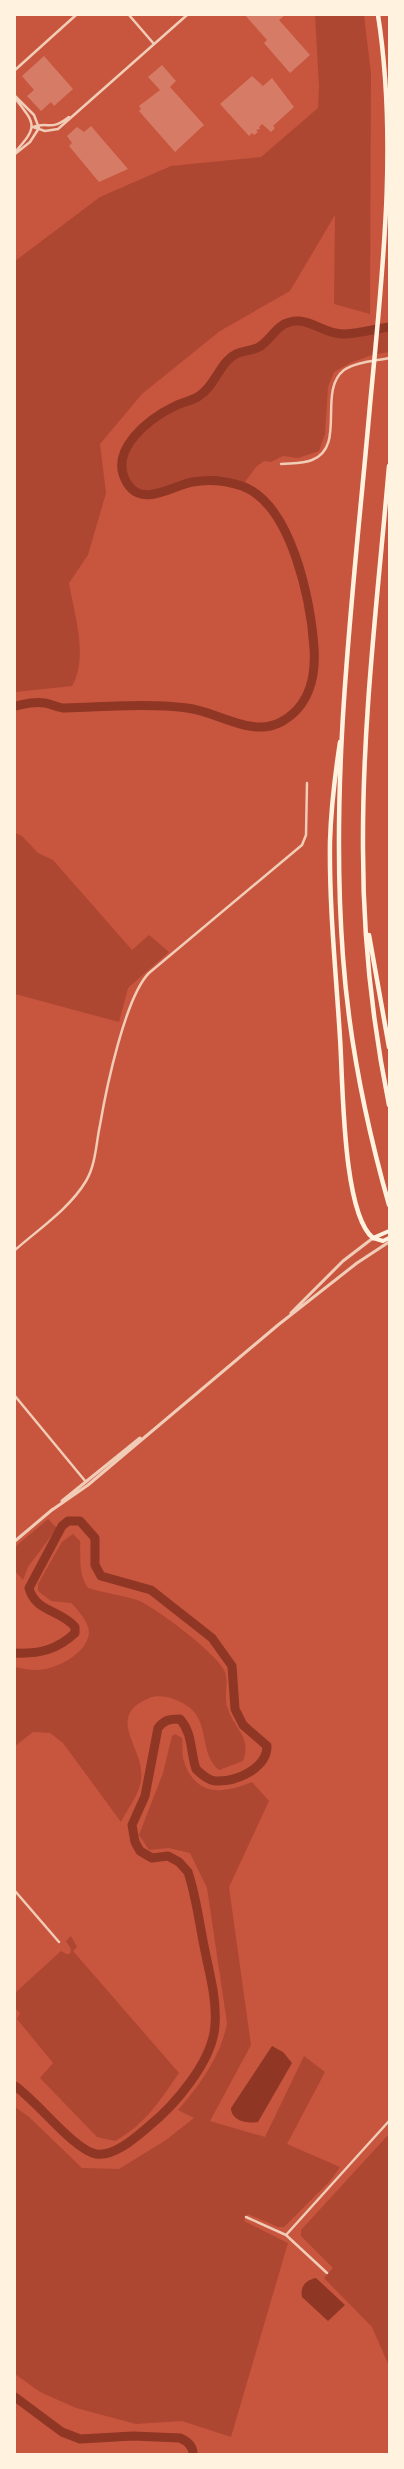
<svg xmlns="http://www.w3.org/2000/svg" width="404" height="2469" font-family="Arial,sans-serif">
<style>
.green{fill:#ae4732}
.water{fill:#8f3625}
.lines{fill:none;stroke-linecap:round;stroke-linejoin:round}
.river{stroke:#8f3625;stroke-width:9}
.building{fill:#d67c66}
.minor{stroke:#f1ccb7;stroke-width:2.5}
.tertiary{stroke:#f1ccb7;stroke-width:3}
.primary{stroke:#fff3e0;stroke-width:4}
.motorway{stroke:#fff3e0;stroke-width:4.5}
</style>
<rect width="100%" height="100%" fill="#c8553d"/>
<path class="green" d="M 315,15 L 364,15 L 371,74 L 370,314 L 334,304 L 335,215 L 290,291 L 220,331 L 142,394 L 100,444 L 106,493 L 88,555 L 69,583 C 74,614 89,657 72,686 L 15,692 L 15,261 L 100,197 L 171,166 L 261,157 L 318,108 L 319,87 Z
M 297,320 C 311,322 317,328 330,332 C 349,336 370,330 389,327 L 389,352 L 372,355 L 350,363 L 334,372 L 328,387 L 325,434 L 319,451 L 298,458 L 283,456 L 271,462 L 264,461 L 256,467 L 242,486 C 225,483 210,480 193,482 C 174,484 155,502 135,491 C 128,488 126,480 123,473 C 114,443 154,414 178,404 C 185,401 193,401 199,396 C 213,386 217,369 230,358 C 240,349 247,352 257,348 C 274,340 275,325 297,320 Z
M 15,833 L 22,836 L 38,853 L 53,860 L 132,950 L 149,935 L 169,952 L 128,988 L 119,1022 L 15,994 Z
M 48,1519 L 57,1528 L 28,1567 L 23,1580 L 15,1571 L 15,1547 Z
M 73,1534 L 80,1541 C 81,1559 78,1572 88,1588 C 104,1593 121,1595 137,1600 C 154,1606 219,1655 225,1672 C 229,1684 223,1698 228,1709 C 235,1730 252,1737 243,1761 L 219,1770 C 199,1754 210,1723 189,1707 C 178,1699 161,1693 149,1698 C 103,1718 146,1748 141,1780 C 140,1793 127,1810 121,1822 L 63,1743 L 50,1733 L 33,1732 L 15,1746 L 15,1667 C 21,1668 28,1670 35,1670 C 54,1671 87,1654 89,1633 C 89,1622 78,1610 71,1603 L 51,1601 L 38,1591 L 38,1584 L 62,1542 Z
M 175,1734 L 182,1738 C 183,1745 182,1751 183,1758 C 194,1796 220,1795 252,1782 L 269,1801 L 229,1887 L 251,2045 L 210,2121 L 265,2137 L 304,2056 L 325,2072 L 287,2144 L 340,2167 L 330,2181 L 284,2227 L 278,2227 L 248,2214 L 244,2221 L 288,2243 L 231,2437 L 182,2421 L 136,2424 L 76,2408 L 40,2392 L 15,2374 L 15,2107 L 29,2117 L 82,2168 L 119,2169 L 166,2140 L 194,2118 L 178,2110 C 200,2085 221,2056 227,2023 L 207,1888 L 190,1853 L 169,1848 L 149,1850 L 139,1835 L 163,1773 L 172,1736 Z
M 71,1936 L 77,1947 L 73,1951 L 179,2073 C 160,2100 145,2125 115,2141 L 97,2137 L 40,2078 L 53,2063 L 17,2019 L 20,2013 L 15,2008 L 15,1993 L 61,1951 L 66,1954 L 70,1954 L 71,1949 L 66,1941 Z
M 389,2134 L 389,2366 L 372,2327 L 324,2278 L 333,2268 L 301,2236 L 301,2230 Z"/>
<path class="water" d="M 272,2046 L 283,2052 L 292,2063 L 258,2122 C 248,2124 231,2121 231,2108 Z
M 316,2278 L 345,2305 L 328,2321 L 302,2297 C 300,2286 306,2280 316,2278 Z"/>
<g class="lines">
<path class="river" d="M 15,706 C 25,704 34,701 45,703 C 52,704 58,708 65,708 C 106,707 146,703 187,708 C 217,711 251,738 281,722 C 309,707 316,677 314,648 C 311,602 292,504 242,486 C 227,481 208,479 192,482 C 172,486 142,508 127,483 C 107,450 150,418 175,406 C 183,402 192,401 199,396 C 212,388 217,372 227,361 C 238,349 247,353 259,347 C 271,340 276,325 290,322 C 310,317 323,334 343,334 C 358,334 374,329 389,327
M 15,1653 C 39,1654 57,1650 75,1633 L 75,1627 C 61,1610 35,1612 29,1588 L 62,1526 L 68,1521 L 80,1521 L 95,1538 L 95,1565 L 101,1576 L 151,1590 L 212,1638 L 232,1666 L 235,1709 L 243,1725 L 267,1746 C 267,1768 237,1782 216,1781 C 209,1781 201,1774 196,1769 C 190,1751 193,1734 180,1719 C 169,1719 164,1720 158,1728 L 145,1796 L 132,1825 L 135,1842 L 140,1851 L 152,1858 L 168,1856 L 179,1862 L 188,1872 C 196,1896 199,1921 204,1946 C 209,1972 217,1998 215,2025 C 213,2061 175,2105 148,2127 C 135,2138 114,2157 96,2154 C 74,2150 37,2101 15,2086
M 15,2397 L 62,2432 L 80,2439 L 133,2436 L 180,2438 C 187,2441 193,2446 193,2454"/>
</g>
<path class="building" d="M 245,15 L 285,15 L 279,20 L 310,55 L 290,73 L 264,43 L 267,40 Z
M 44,56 L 73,89 L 54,106 L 51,102 L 41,111 L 27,96 L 34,90 L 22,76 Z
M 162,65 L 176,81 L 170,87 L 204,125 L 175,152 L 139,111 L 141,109 L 139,106 L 160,90 L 148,77 Z
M 252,76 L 263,86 L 272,78 L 294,107 L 273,126 L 275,128 L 271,132 L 262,124 L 259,127 L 260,129 L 256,130 L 258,132 L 254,135 L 252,133 L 249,136 L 220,104 Z
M 91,126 L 128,169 L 99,182 L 69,146 L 72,143 L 67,136 L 77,127 L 84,132 Z"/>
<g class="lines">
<path class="minor" d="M 129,15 L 154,44
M 15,70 L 76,15
M 15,96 L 34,115 L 39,128 L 30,142 L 15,154
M 33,127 L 45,131 L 58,129 L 187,15
M 33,127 C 50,121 49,132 69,117
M 15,152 C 39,126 35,124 15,98
M 281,464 C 291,463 303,464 312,460 C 347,447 317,391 344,370 C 356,362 375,361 389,358
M 15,1250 C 39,1229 70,1208 86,1181 C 96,1164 96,1143 100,1125 C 106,1090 125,997 149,973 L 302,845 L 306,835 L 307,783
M 15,1396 L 86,1482
M 15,1891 L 59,1942
M 246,2217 L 286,2235 L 327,2273
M 286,2235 L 389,2121"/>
<path class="tertiary" d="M 291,1313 L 343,1261 L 373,1238
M 62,1501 L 140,1438
M 52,1510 L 88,1485 L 278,1325 L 357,1263 L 389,1242
M 15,1541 L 53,1509"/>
<path class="primary" d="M 373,1238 L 389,1231
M 373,1238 L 383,1241 L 389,1238"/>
<path class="motorway" d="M 378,15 C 398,143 382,277 370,405 C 354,588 329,773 343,957 C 349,1041 366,1124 389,1205
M 389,466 C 378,594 362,722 363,850 C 363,936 372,1021 389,1105
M 340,742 C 335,775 331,808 330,841 C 329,907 336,972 340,1038 C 343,1079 342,1213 373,1238
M 369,935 L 389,1047"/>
</g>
<rect width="404" height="2469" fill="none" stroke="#fff3e0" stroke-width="32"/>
</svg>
